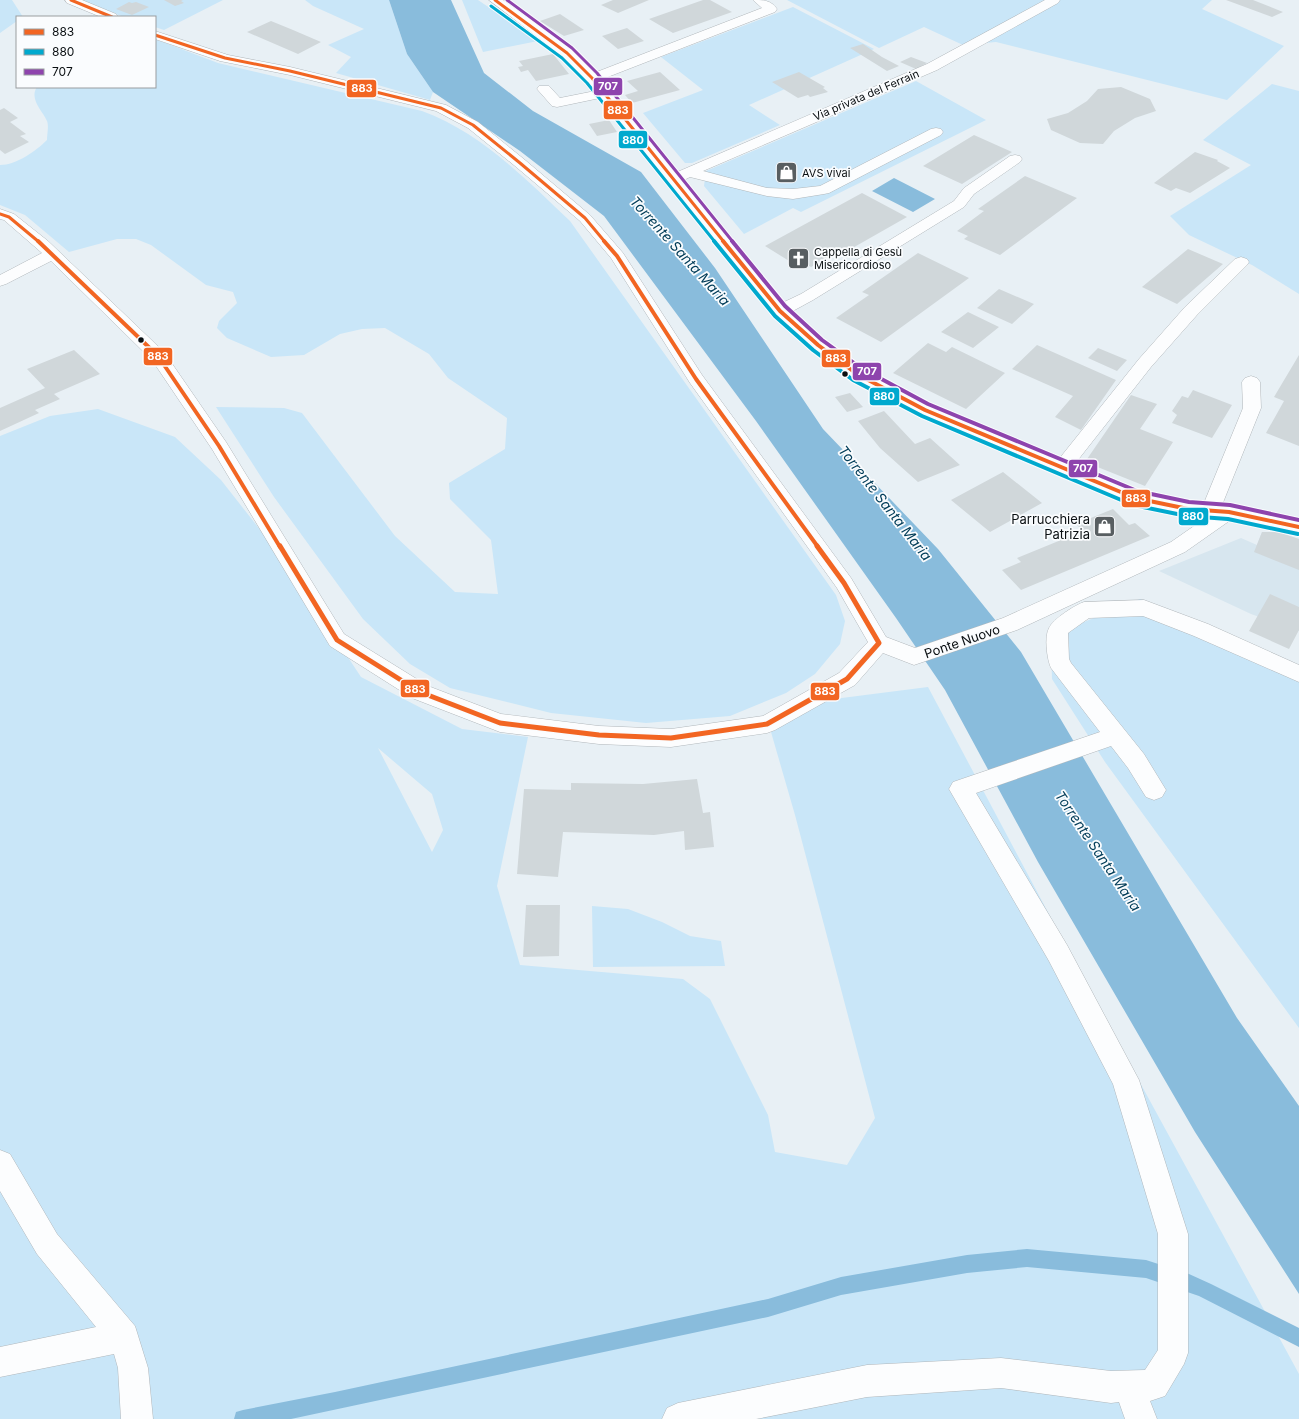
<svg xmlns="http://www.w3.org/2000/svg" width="1299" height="1419" font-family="Inter,sans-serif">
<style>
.built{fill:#d7e6ef}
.green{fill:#c9e6f8;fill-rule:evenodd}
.water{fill:#89bcdc}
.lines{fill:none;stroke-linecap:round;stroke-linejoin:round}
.stream{fill:#89bcdc;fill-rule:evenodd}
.building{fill:#d0d7da}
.minor-casing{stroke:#b1b7bb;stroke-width:1}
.minor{fill:#fcfdfe;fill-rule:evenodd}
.bus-1-far2-casing{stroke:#fafcfe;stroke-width:5}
.bus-1-far1-casing{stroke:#fafcfe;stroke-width:6}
.bus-1-casing{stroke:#fafcfe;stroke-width:8}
.bus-2-far1-casing{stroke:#fafcfe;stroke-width:5}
.bus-2-casing{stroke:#fafcfe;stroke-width:6}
.bus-3-far1-casing{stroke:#fafcfe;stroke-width:5}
.bus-3-casing{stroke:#fafcfe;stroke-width:6}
.bus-1-far2{stroke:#f26522;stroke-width:3}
.bus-1-far1{stroke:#f26522;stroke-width:4}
.bus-1{stroke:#f26522;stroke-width:5}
.bus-2-far1{stroke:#00a9ce;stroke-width:3}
.bus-2{stroke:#00a9ce;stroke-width:4}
.bus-3-far1{stroke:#8e44ad;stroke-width:3}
.bus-3{stroke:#8e44ad;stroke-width:4}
.bus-dot{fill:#0a0f12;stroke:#fafcfe;stroke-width:1.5}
.labels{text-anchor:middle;stroke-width:3.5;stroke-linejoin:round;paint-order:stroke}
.far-street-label{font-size:11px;fill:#0a0f12;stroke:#fafcfe}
.far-poi-label{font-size:11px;fill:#0a0f12;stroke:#fafcfe;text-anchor:start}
.poi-label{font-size:13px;fill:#0a0f12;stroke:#fafcfe;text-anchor:end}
.street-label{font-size:13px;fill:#0a0f12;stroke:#fafcfe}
.water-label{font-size:14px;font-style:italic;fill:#003c58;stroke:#fafcfe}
.line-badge{stroke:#fafcfe;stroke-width:1.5}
.badge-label{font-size:11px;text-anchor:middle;font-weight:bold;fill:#fff}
</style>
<rect width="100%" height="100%" fill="#e8f0f5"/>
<path class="built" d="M 1262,532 L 1278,532 L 1299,539 L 1299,631 L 1251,614 L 1159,571 L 1241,538 L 1257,545 Z"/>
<path class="green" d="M 0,0 L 12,0 L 23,17 L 17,17 L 17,21 L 0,33 Z
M 82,0 L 223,0 L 164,30 L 155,27 L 155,17 L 125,17 L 105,11 Z
M 305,0 L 389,0 L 407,54 L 433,92 L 430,100 L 336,73 L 351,57 L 328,45 L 364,29 L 313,6 Z
M 462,0 L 478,0 L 538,41 L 483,52 Z
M 787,0 L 1212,0 L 1202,9 L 1284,46 L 1227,100 L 996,42 L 963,45 L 924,27 L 879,48 Z
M 793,7 L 874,49 L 749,105 L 780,125 L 692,163 L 685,163 L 643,113 L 703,90 L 661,57 Z
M 155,39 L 218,63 L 422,111 C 480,132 526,179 570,221 L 836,595 L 845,621 L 840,644 L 815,674 L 786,693 L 730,716 L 646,723 L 551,713 L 450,688 L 410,664 L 363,619 L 274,497 L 216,407 L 284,408 L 302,413 L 395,536 L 455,592 L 498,594 L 491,540 L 450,499 L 449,483 L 505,449 L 507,418 L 448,378 L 429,354 L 385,328 L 362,329 L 340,334 L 304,355 L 271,357 L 227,338 L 217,328 L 219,321 L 237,303 L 233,292 L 206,285 L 151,245 L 136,239 L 117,239 L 69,252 L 25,215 L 0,205 L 0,165 C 16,165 36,151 47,140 C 47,134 49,126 47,121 C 42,110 29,99 37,87 L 155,87 Z
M 916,81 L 986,120 L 801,212 L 793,208 L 744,234 L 704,186 L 706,171 Z
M 1272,84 L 1299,91 L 1299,294 L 1252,265 L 1189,235 L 1170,216 L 1251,165 L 1203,140 Z
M 98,409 L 175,437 L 221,480 L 283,559 L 361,677 L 462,729 L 528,737 L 497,886 L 520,965 L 683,979 L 710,999 L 768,1115 L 775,1152 L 847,1165 L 875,1118 L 795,815 L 771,732 L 826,700 L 928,687 L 1090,991 L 1299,1374 L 1299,1419 L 0,1419 L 0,436 L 50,416 ZM 378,748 L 432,794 L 443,830 L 432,852 Z
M 1140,599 L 1168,609 L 1299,669 L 1299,1028 L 1105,762 L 1052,679 L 1051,648 L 1067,629 Z
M 592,906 L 628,909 L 662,922 L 690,936 L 721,941 L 725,966 L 593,967 Z"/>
<path class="water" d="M 389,0 L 451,0 L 484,73 L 533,111 L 641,172 L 715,268 L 823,429 L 938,549 L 1021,652 L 1237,1018 L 1299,1106 L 1299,1294 L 1195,1132 L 1038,862 L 945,690 L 896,618 L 756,421 L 604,216 L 520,151 L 433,92 L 407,54 Z
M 894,178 L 935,199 L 913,212 L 872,191 Z"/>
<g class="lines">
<path class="stream" d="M 1027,1249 L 1146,1260 L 1189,1274 L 1211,1284 L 1299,1328 L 1299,1347 L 1199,1296 L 1146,1278 L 1027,1267 L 967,1273 L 841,1295 L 768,1317 L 291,1419 L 234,1419 L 236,1412 L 243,1410 L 335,1392 L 768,1299 L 841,1277 L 967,1255 Z"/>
</g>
<path class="building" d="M 164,0 L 183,0 L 181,1 L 184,3 L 175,6 Z
M 613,0 L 649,0 L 618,13 L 601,5 Z
M 703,0 L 710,0 L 732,12 L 673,33 L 649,19 Z
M 1226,0 L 1253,0 L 1283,12 L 1272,17 Z
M 129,2 L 132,3 L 136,2 L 149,7 L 132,15 L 116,9 Z
M 560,14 L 584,30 L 564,36 L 540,21 Z
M 271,21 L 293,30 L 321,42 L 298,54 L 247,32 Z
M 627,28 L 644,41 L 618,49 L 602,36 Z
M 863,44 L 882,57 L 899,66 L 887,71 L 850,48 Z
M 553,54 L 569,74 L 536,81 L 528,70 L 521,72 L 518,67 L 523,66 L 519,61 Z
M 911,57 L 927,63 L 916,69 L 900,62 Z
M 660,72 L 680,90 L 632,103 L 625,95 L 638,91 L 627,81 Z
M 799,72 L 825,87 L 823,88 L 828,92 L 810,97 L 808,95 L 798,98 L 772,82 Z
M 1121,87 L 1150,99 L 1156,111 L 1135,118 L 1114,131 L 1103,144 L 1080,143 L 1051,130 L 1047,119 L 1068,113 L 1087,101 L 1098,89 Z
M 4,108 L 18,118 L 10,122 L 26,134 L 20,136 L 29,142 L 5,154 L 0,150 L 0,110 Z
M 609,120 L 617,132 L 597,136 L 589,124 Z
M 974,135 L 1012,152 L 962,184 L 923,166 Z
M 1195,152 L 1218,160 L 1217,161 L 1230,168 L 1190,193 L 1176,188 L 1171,191 L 1154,183 Z
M 1025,176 L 1077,198 L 1000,255 L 964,239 L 968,236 L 957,231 L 984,211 L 978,209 Z
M 862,193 L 907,217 L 849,250 L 845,248 L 811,267 L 800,260 L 794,264 L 765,246 Z
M 1188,249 L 1223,264 L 1177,304 L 1142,287 Z
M 918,253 L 969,278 L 881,342 L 836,318 L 869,295 L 862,292 Z
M 999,289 L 1034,304 L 1012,324 L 977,308 Z
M 968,312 L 999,327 L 973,348 L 941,332 Z
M 928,343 L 946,352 L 952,347 L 1005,373 L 966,409 L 893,373 Z
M 1037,345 L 1116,380 L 1081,430 L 1055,417 L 1073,396 L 1012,369 Z
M 1098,348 L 1127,360 L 1117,371 L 1088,358 Z
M 74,350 L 100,374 L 54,394 L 60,399 L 35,410 L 39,413 L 0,431 L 0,408 L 45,388 L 27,369 Z
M 1299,355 L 1299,446 L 1266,433 L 1284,401 L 1274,397 Z
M 1193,390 L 1232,405 L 1212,438 L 1172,423 L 1177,415 L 1172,411 L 1182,396 L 1188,398 Z
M 850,393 L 863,407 L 847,412 L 835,397 Z
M 1131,395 L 1157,404 L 1140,429 L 1173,442 L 1145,486 L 1085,462 Z
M 884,411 L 915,444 L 930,438 L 960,465 L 918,482 L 880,448 L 858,421 Z
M 1003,472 L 1042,503 L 990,532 L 951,500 Z
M 1113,509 L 1129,525 L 1135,523 L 1150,536 L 1021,590 L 1002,570 L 1021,562 L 1017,558 L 1083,531 L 1076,524 Z
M 1262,532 L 1278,532 L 1299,539 L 1299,570 L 1254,552 Z
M 1270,594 L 1299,607 L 1299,630 L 1289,649 L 1249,631 Z
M 697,779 L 703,813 L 710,812 L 714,847 L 685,850 L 684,831 L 654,835 L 563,832 L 558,877 L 517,874 L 524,789 L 571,790 L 571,783 L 643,784 Z
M 526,905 L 560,905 L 559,956 L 523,957 Z"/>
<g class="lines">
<defs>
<path id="minor" d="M 65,0 L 82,0 L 116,14 L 118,17 L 101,17 L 67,3 Z
M 489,0 L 503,0 L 572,50 L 594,73 L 762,8 L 753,0 C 763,0 771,0 777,9 L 775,12 L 600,80 L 675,173 L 927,64 L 1045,0 L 1060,0 L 1058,3 L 937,70 L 703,171 L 767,188 L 793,189 L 820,186 L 931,129 L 936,128 L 941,129 L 943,132 L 941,135 L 829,193 L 824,194 L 793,199 L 767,196 L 690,177 L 682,181 L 782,303 L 801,294 L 954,201 L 964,188 L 1010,156 L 1015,155 L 1020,156 L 1022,159 L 1020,162 L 974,194 L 964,207 L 813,300 L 791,312 L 824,341 L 863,370 L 931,406 L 1059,459 L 1139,359 L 1185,307 L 1235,259 L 1241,257 L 1247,259 L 1249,262 L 1247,265 L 1197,315 L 1151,367 L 1074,465 L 1139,492 L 1188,502 L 1204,503 L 1243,408 L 1242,382 L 1245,378 L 1251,376 L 1257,378 L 1260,382 L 1261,408 L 1222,505 L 1299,520 L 1299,534 L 1232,519 L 1185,552 L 1017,630 L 914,665 L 883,653 L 855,685 L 775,730 L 767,733 L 671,747 L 599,744 L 500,732 L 412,698 L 330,646 L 212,449 L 152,360 L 51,261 L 6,284 L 0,286 L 0,275 L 42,253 L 4,220 L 0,219 L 0,209 L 14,214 L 48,241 L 164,352 L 226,442 L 344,634 L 428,686 L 501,714 L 599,726 L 671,729 L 763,716 L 839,673 L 868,642 L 837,588 L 690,383 L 611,258 L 580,221 L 515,166 L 468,128 L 436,111 L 290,75 L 220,61 L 155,39 L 155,31 L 228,55 L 290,67 L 446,105 L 478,122 L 525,160 L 590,215 L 623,253 L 702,375 L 851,578 L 886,637 L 915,648 L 1003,618 L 1171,542 L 1207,517 L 1188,516 L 1128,503 L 919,414 L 851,378 L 812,349 L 774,315 L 600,98 L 557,107 L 552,106 L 537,89 L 539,86 L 549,86 L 560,98 L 595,91 L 562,56 Z
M 1144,600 L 1208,624 L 1299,665 L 1299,682 L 1194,636 L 1143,616 L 1089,618 L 1068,633 L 1069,659 L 1071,663 L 1144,754 L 1166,790 L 1162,797 L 1154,800 L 1146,797 L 1128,768 L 1111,746 L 976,793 L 1067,945 L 1139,1080 L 1188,1234 L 1188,1353 L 1184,1364 L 1165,1396 L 1150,1401 L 1157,1419 L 1125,1419 L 1119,1402 L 1111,1403 L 1001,1388 L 867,1397 L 756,1419 L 662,1419 L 667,1408 L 678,1403 L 867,1365 L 1001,1358 L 1111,1371 L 1145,1370 L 1158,1350 L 1158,1234 L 1113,1084 L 1049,961 L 949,789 L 953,782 L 1100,732 L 1051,668 C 1047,659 1044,637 1049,628 C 1053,619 1075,605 1084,602 Z
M 0,1150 L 10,1154 L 57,1234 L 135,1326 L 148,1368 L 153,1419 L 121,1419 L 118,1368 L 114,1354 L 0,1377 L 0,1347 L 96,1327 L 37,1254 L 0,1191 Z"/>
</defs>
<use href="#minor" class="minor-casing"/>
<use href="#minor" class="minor"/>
<defs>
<path id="bus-1-far2" d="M 71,0 L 112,17
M 495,0 L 567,53 L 592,78 L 724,242
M 155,35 L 225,58 L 290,71 L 441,108 L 473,125 L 520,163 L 585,218 L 605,242
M 0,214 L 9,217 L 39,242"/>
<path id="bus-1-far1" d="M 38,241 L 158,356 L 219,446 L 280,547
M 604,241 L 617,256 L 696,379 L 818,547
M 723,241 L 780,311 L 818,345 L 857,374 L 925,410 L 1135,498 L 1188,509 L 1229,512 L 1299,527"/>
<path id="bus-1" d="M 280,546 L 337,640 L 420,692 L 500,723 L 599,735 L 671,738 L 767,724 L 847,679 L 879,643 L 844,583 L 817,546"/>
<path id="bus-2-far1" d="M 491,6 L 562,58 L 587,83 L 715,242"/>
<path id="bus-2" d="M 714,241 L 775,316 L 813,350 L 853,380 L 922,416 L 1133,505 L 1187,516 L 1228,519 L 1298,534"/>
<path id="bus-3-far1" d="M 507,0 L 572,48 L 597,73 L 733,242"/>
<path id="bus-3" d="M 732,241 L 785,306 L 822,340 L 861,368 L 928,404 L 1137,491 L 1189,502 L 1230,505 L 1299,520"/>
</defs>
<use href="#bus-1-far2" class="bus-1-far2-casing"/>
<use href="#bus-1-far1" class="bus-1-far1-casing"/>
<use href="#bus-1" class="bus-1-casing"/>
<use href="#bus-2-far1" class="bus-2-far1-casing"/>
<use href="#bus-2" class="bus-2-casing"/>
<use href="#bus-3-far1" class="bus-3-far1-casing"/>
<use href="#bus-3" class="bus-3-casing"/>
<use href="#bus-1-far2" class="bus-1-far2"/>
<use href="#bus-1-far1" class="bus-1-far1"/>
<use href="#bus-1" class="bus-1"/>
<use href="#bus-2-far1" class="bus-2-far1"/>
<use href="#bus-2" class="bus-2"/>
<use href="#bus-3-far1" class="bus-3-far1"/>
<use href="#bus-3" class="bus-3"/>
</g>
<defs>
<symbol id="shop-square" viewBox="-11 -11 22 22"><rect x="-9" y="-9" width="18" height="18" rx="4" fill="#585e61" stroke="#fafcfe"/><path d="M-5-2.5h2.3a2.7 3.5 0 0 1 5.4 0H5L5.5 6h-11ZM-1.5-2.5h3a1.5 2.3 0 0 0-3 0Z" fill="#fff"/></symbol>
<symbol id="church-square" viewBox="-11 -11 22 22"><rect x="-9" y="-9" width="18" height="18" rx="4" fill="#585e61" stroke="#fafcfe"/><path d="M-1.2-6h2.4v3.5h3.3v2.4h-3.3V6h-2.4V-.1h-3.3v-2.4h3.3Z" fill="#fff"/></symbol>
</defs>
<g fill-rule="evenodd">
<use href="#shop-square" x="774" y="160" width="25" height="25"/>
<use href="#church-square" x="786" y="246" width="25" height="25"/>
<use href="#shop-square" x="1092" y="514" width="25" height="25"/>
</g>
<g class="bus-dot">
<circle cx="141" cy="340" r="3.5"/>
<circle cx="845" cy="374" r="3.5"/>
</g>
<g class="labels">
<g class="far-street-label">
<text transform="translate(866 95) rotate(-23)" y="4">Via privata del Ferrain</text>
</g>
<g class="far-poi-label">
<text x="802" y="177">AVS vivai</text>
<text x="814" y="256">Cappella di Gesù<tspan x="814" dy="13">Misericordioso</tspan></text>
</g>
<g class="poi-label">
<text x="1090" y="524">Parrucchiera<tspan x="1090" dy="15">Patrizia</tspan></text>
</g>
<g class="street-label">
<text transform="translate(962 641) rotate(-19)" y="5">Ponte Nuovo</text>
</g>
<g class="water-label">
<text transform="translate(680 251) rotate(48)" y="5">Torrente Santa Maria</text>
<text transform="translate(885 503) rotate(52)" y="5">Torrente Santa Maria</text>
<text transform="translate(1098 851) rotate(56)" y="5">Torrente Santa Maria</text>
</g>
</g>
<g class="line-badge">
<rect x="593" y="77" width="30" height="19" rx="4" fill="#8e44ad"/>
<rect x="346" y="79" width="31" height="19" rx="4" fill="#f26522"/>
<rect x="603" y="100" width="30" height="20" rx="4" fill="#f26522"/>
<rect x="618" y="130" width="30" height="19" rx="4" fill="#00a9ce"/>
<rect x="143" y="347" width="30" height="19" rx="4" fill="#f26522"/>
<rect x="821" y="349" width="30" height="19" rx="4" fill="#f26522"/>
<rect x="852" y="362" width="30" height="19" rx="4" fill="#8e44ad"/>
<rect x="869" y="387" width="31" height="19" rx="4" fill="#00a9ce"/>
<rect x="1068" y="459" width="30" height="19" rx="4" fill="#8e44ad"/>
<rect x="1121" y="489" width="30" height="19" rx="4" fill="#f26522"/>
<rect x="1178" y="507" width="31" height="19" rx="4" fill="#00a9ce"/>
<rect x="400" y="679" width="30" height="19" rx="4" fill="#f26522"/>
<rect x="810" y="682" width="30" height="19" rx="4" fill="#f26522"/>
</g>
<g class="badge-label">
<text x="608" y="90">707</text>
<text x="362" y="92">883</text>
<text x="618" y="114">883</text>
<text x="633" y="144">880</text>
<text x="158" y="360">883</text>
<text x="836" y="362">883</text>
<text x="867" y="375">707</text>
<text x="884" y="400">880</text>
<text x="1083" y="472">707</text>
<text x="1136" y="502">883</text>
<text x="1193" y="520">880</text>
<text x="415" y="693">883</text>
<text x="825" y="695">883</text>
</g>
<rect x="16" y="16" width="140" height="72" fill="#fafcfe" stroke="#9a9da0"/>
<rect x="24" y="29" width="20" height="6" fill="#f26522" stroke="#9a9da0"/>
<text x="52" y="36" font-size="12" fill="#0a0f12">883</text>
<rect x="24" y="49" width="20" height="6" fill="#00a9ce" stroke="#9a9da0"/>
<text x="52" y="56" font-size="12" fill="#0a0f12">880</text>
<rect x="24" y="69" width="20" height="6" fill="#8e44ad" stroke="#9a9da0"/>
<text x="52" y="76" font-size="12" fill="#0a0f12">707</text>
</svg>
